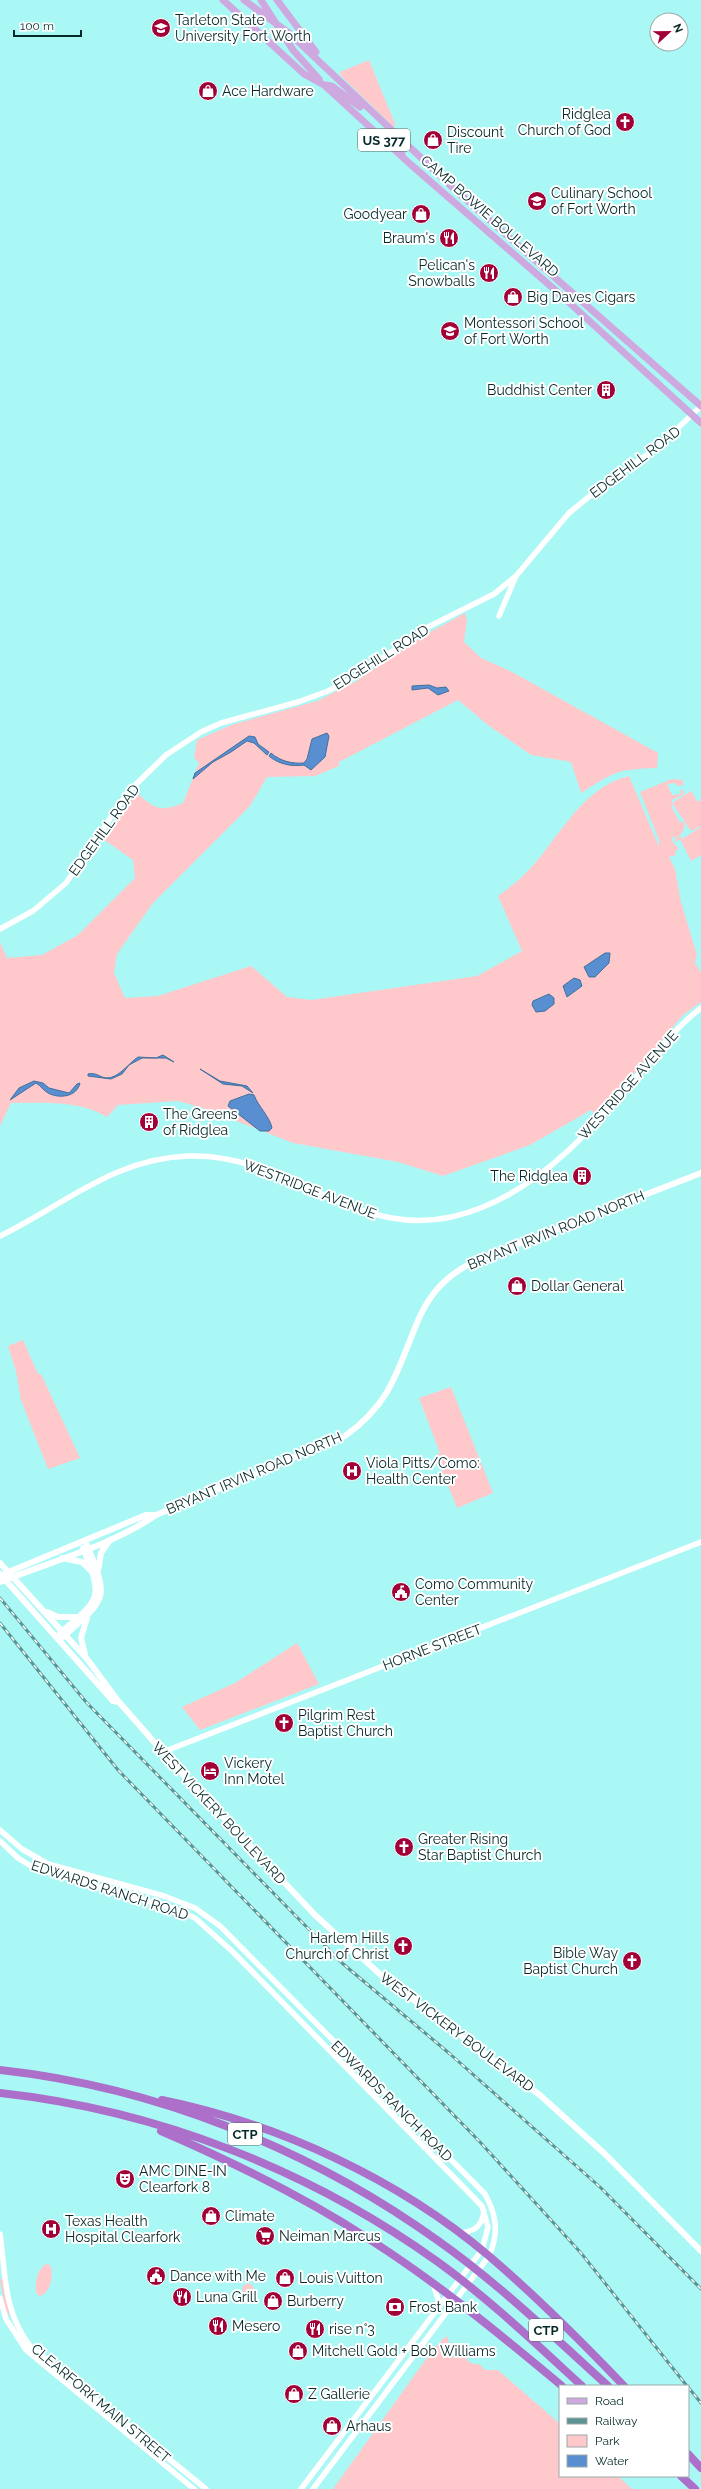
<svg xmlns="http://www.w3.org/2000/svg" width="701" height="2489" font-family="Raleway,sans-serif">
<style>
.green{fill:#ffc8cb}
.water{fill:#598fd1;stroke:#40709e}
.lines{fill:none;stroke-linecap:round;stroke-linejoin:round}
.tertiary{stroke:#fff;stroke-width:5.5}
.secondary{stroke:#fff;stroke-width:6}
.primary{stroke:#cea9df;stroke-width:7}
.motorway{stroke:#ad70ca;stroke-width:8}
.rail-casing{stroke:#5b9493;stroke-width:3}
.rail{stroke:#fff;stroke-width:1.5;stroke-dasharray:4.5;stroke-linecap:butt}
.labels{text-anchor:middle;stroke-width:4;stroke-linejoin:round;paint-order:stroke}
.shield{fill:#fff;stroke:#516868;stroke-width:1}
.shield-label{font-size:13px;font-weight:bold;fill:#062828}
.poi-label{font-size:14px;fill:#062828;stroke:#fff;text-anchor:start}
.street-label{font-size:14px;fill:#062828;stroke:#fff}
</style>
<rect width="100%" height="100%" fill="#aaf8f6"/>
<path class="green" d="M 369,60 L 395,124 L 394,127 L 341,76 L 340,72 Z
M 465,613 L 467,620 L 464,642 L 481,658 L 512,672 L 658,753 L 657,768 C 617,769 614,772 581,793 L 571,762 L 531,755 L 488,725 L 458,700 L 339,762 L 339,766 L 315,776 L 267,777 L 250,806 L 153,903 L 117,954 L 114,973 L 125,998 L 158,996 L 251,966 L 287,997 L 311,1000 L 477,976 L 522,951 L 498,896 C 507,889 516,883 524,875 C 558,842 579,788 629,776 L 659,847 L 659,840 L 640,792 L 672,779 L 683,780 L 683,785 L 678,786 L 675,783 L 667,784 L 672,795 L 681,794 L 680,790 L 683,790 L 684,794 L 672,800 C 670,809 678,817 680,823 L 683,821 L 685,826 L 681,835 L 675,838 L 671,835 L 673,838 L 671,840 L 679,849 L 675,851 L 676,855 L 669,857 L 675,869 L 681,902 L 697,955 L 695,963 L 701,973 L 701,1002 L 683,1015 L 597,1117 L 591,1110 L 530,1145 L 443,1176 L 398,1162 L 293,1143 L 203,1108 L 178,1101 L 118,1105 L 107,1117 C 79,1100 43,1103 11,1103 L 0,1126 L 0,942 L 7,958 L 42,955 L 78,935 L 135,878 L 133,860 L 103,839 L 136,792 C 154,808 159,813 183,803 L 199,763 L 194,757 L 197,740 L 231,725 L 317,701 L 355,682 L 423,636 Z
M 691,791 L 697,801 L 701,801 L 701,826 L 691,831 L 672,803 Z
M 701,827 L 701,855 L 691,861 L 680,839 L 676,842 L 674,840 L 680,836 L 682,839 Z
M 23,1340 L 38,1374 L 41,1374 L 80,1458 L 48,1469 L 21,1400 L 16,1371 L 8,1346 Z
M 451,1387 L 493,1493 L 457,1508 L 436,1455 L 440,1453 L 419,1398 Z
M 297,1643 L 319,1684 L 200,1730 L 182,1707 L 235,1683 Z
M 46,2264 L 50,2265 C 54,2274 51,2294 39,2296 L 36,2292 C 35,2282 37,2270 46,2264 Z
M 0,2279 L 3,2279 L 10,2317 L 24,2342 L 5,2308 Z
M242.5 2289a5.5 5.5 0 1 1 11 0a5.5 5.5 0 1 1-11 0Z
M 447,2336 L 453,2357 L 456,2358 L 464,2356 C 468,2362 472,2365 479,2364 L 485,2370 L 498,2370 L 560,2424 L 560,2476 L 618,2476 L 632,2489 L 333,2489 L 426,2359 C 434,2351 438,2342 447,2336 Z"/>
<path class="water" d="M 429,685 L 437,688 L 446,687 L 449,691 L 438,695 L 428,688 L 412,690 L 412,686 Z
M 327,733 L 329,736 L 325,757 L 311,770 L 304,765 C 292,767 278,764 269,756 L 271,753 C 280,761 292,764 304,763 L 307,759 L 312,739 Z
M 249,736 L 255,737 L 258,744 L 269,752 L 267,755 L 254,743 L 247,741 L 231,752 L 213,762 L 193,779 L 195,773 Z
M 605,953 L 610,953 L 609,963 L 595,977 L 589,977 L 584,967 Z
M 574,978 L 580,980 L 582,986 L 567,997 L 563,986 Z
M 549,994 L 554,998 L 554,1004 L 545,1011 L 536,1012 L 532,1005 L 533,1001 Z
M 163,1055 L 174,1062 L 166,1058 L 142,1058 L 129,1065 L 122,1074 L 111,1079 L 88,1076 L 88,1074 C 95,1072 100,1077 106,1078 C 118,1079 129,1063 138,1057 L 156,1058 Z
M 200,1069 L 220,1081 L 247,1086 L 253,1093 L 242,1086 L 223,1084 Z
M 34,1081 L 43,1083 L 49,1088 L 69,1093 L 77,1084 L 80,1083 C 77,1097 59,1099 48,1093 C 43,1090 41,1086 36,1083 L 10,1100 L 19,1088 Z
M 249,1094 L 254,1095 C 258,1106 270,1117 272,1128 L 269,1131 L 260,1131 L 228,1106 L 230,1101 Z"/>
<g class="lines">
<path class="tertiary" d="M 499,616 L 516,576
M 0,929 L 33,911 L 66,883 L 128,792 L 166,755 L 201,732 L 221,723 L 298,702 L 328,691 L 351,679 L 428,627 L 494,594 L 516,576 L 569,513 L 602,486 L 658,447 L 701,406
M 0,1236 C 64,1205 114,1158 189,1156 C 296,1152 365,1257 483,1207 C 547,1181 593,1128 637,1076 C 657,1052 676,1027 701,1008
M 163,1752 L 701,1542
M 0,1830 L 22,1849 L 48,1864 L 164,1896 L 195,1908 L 220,1926 L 485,2194 C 497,2216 499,2233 489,2256 L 313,2489
M 0,1841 L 18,1858 L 34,1868 L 175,1909 L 195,1918 L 233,1952 L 482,2206 L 488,2227 L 482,2250 L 301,2489
M 458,2233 C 474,2232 482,2227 484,2211
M 0,2234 C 6,2276 3,2310 30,2346 L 206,2489
M 433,2284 L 438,2299 L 437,2310
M 0,2298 L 6,2319 L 26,2350 L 194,2489"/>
<path class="secondary" d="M 62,1558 L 82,1562 L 90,1570
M 0,1563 L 87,1659 L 119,1702 L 176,1767 L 315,1915 L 382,1976 L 541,2096 L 605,2154 L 701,2251
M 98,1571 L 101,1553 L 110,1540
M 6,1573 L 146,1515 L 155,1515
M 0,1574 L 113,1701 L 119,1702
M 0,1582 C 52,1561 111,1546 156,1515 L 345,1436 C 362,1424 376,1410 387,1392 C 419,1336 413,1287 482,1258 L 701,1173
M 47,1612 L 58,1617 L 78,1617
M 60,1633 C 102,1598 103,1598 83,1548
M 63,1637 C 106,1598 110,1601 87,1545
M 85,1655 L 81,1638 L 87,1618"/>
<path class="primary" d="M 223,0 L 304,74 L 324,85 L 409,163 L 562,296 L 701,423
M 244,0 L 289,33 L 453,188 L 701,406
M 261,0 L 293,50 L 319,79
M 277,0 L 316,52
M 325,85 L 332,86 L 360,107
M 382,132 L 388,137 L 397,136 L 402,155"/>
<path class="motorway" d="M 0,2070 C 156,2087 310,2149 437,2240 C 498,2283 553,2336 608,2386
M 0,2093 C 157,2110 310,2170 438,2262 C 489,2299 535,2343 582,2386
M 162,2100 C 279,2124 398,2179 489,2256 C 537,2297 581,2341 624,2386
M 161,2131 C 233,2162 306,2198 372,2241 C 439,2284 501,2335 562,2386
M 688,2454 L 701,2468
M 681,2476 L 695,2489"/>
<defs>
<path id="rail" d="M 0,1598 L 86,1702 L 342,1963 L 450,2054 L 600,2187 L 701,2289
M 0,1623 L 118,1770 L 480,2142 L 581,2253 L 687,2386
M 688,2387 L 701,2403"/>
</defs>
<use href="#rail" class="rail-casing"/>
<use href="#rail" class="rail"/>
</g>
<defs>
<symbol id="school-disc" viewBox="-11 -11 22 22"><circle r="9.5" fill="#a10136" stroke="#fff"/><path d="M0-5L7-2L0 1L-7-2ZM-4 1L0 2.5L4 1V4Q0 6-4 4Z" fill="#fff"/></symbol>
<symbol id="shop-disc" viewBox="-11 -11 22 22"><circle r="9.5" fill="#a10136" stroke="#fff"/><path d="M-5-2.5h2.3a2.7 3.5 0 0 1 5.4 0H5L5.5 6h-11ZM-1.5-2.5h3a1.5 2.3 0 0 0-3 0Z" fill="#fff"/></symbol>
<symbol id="church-disc" viewBox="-11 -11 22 22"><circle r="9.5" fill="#a10136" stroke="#fff"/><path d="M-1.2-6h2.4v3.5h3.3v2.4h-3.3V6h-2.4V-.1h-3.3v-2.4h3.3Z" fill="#fff"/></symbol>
<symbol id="restaurant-disc" viewBox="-11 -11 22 22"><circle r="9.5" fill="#a10136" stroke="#fff"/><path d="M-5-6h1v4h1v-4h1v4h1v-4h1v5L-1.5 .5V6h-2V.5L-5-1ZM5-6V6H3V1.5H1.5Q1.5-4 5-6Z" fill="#fff"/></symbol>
<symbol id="building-disc" viewBox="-11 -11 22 22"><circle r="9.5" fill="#a10136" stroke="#fff"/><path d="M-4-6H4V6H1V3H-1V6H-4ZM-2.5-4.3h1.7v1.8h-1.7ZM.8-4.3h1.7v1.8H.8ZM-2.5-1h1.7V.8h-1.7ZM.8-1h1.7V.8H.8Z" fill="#fff"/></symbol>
<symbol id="hospital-disc" viewBox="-11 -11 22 22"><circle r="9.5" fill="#a10136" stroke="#fff"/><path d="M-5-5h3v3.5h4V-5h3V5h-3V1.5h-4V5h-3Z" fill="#fff"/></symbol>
<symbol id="civic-disc" viewBox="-11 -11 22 22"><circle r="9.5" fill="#a10136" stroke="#fff"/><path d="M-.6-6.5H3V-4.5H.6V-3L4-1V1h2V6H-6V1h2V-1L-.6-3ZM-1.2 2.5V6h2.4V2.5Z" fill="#fff"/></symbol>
<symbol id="hotel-disc" viewBox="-11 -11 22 22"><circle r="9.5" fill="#a10136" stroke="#fff"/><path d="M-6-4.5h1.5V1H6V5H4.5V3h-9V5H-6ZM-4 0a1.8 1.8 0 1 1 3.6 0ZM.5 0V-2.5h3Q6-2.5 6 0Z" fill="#fff"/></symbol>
<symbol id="theatre-disc" viewBox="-11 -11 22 22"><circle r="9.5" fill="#a10136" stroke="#fff"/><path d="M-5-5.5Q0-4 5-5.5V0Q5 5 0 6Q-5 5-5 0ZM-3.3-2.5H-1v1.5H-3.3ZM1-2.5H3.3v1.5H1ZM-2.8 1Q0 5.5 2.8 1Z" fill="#fff"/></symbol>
<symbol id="supermarket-disc" viewBox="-11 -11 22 22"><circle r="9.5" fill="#a10136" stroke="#fff"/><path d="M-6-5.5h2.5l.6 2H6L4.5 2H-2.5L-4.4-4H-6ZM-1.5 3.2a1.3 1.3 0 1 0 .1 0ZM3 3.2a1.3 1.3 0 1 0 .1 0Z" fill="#fff"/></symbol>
<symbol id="bank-disc" viewBox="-11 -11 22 22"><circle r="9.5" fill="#a10136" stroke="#fff"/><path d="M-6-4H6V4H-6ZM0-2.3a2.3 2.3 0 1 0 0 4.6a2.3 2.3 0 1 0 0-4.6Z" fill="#fff"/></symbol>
</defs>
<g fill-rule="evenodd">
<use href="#school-disc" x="150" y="17" width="22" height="22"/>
<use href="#shop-disc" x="197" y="80" width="22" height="22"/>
<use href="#church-disc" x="614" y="111" width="22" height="22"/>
<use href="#shop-disc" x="422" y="129" width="22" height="22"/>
<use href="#school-disc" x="526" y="190" width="22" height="22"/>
<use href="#shop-disc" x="410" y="203" width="22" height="22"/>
<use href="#restaurant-disc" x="438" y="227" width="22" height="22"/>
<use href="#restaurant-disc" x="478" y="262" width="22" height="22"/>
<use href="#shop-disc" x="502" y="286" width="22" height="22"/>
<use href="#school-disc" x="439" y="320" width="22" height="22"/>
<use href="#building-disc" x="595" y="379" width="22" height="22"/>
<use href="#building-disc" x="138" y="1111" width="22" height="22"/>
<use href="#building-disc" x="571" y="1165" width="22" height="22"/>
<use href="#shop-disc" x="506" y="1275" width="22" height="22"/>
<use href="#hospital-disc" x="341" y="1460" width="22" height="22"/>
<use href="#civic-disc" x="390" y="1581" width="22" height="22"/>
<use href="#church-disc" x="273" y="1712" width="22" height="22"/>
<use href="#hotel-disc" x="199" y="1760" width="22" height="22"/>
<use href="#church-disc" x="393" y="1836" width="22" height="22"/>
<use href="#church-disc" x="392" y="1935" width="22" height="22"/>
<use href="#church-disc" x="621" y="1950" width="22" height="22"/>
<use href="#theatre-disc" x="114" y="2168" width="22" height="22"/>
<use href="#shop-disc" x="200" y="2205" width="22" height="22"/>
<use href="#hospital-disc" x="40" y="2218" width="22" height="22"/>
<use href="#supermarket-disc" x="254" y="2225" width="22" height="22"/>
<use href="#civic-disc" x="145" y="2265" width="22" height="22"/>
<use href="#shop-disc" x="274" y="2267" width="22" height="22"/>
<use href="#restaurant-disc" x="171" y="2286" width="22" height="22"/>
<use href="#shop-disc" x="262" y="2290" width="22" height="22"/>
<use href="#bank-disc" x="384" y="2296" width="22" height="22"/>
<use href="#restaurant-disc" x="207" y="2315" width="22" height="22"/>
<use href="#restaurant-disc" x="304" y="2318" width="22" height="22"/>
<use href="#shop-disc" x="287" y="2340" width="22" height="22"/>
<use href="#shop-disc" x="283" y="2383" width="22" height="22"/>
<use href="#shop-disc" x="321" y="2415" width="22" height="22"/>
</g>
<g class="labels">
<g class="shield">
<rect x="358" y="129" width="52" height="22" rx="3"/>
<rect x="228" y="2123" width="34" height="22" rx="3"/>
<rect x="529" y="2319" width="34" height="22" rx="3"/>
</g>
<g class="shield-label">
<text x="384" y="145">US 377</text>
<text x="245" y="2139">CTP</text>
<text x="546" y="2335">CTP</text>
</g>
<g class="poi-label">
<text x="175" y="25">Tarleton State<tspan x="175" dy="16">University Fort Worth</tspan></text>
<text x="222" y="96">Ace Hardware</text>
<text x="611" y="119" text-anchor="end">Ridglea<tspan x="611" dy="16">Church of God</tspan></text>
<text x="447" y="137">Discount<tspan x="447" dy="16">Tire</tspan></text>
<text x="551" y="198">Culinary School<tspan x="551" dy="16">of Fort Worth</tspan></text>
<text x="407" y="219" text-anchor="end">Goodyear</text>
<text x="435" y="243" text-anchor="end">Braum's</text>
<text x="475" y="270" text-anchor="end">Pelican's<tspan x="475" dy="16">Snowballs</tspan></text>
<text x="527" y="302">Big Daves Cigars</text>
<text x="464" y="328">Montessori School<tspan x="464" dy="16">of Fort Worth</tspan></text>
<text x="592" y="395" text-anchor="end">Buddhist Center</text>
<text x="163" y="1119">The Greens<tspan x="163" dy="16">of Ridglea</tspan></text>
<text x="568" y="1181" text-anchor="end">The Ridglea</text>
<text x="531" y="1291">Dollar General</text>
<text x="366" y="1468">Viola Pitts/Como:<tspan x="366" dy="16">Health Center</tspan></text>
<text x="415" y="1589">Como Community<tspan x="415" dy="16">Center</tspan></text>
<text x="298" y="1720">Pilgrim Rest<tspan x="298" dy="16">Baptist Church</tspan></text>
<text x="224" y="1768">Vickery<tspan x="224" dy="16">Inn Motel</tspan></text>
<text x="418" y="1844">Greater Rising<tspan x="418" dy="16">Star Baptist Church</tspan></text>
<text x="389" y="1943" text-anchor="end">Harlem Hills<tspan x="389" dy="16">Church of Christ</tspan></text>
<text x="618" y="1958" text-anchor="end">Bible Way<tspan x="618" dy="16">Baptist Church</tspan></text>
<text x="139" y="2176">AMC DINE-IN<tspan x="139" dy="16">Clearfork 8</tspan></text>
<text x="225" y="2221">Climate</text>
<text x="65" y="2226">Texas Health<tspan x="65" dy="16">Hospital Clearfork</tspan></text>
<text x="279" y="2241">Neiman Marcus</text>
<text x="170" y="2281">Dance with Me</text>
<text x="299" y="2283">Louis Vuitton</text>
<text x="196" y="2302">Luna Grill</text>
<text x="287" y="2306">Burberry</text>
<text x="409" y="2312">Frost Bank</text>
<text x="232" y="2331">Mesero</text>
<text x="329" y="2334">rise n°3</text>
<text x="312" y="2356">Mitchell Gold + Bob Williams</text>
<text x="308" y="2399">Z Gallerie</text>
<text x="346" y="2431">Arhaus</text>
</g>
<g class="street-label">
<text transform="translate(490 216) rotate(41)" y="5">CAMP BOWIE BOULEVARD</text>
<text transform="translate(635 462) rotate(-37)" y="5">EDGEHILL ROAD</text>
<text transform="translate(381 657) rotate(-32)" y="5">EDGEHILL ROAD</text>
<text transform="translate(104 830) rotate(-54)" y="5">EDGEHILL ROAD</text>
<text transform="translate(628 1085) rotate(-48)" y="5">WESTRIDGE AVENUE</text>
<text transform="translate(310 1189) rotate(21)" y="5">WESTRIDGE AVENUE</text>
<text transform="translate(556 1230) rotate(-22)" y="5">BRYANT IRVIN ROAD NORTH</text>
<text transform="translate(254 1473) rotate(-23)" y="5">BRYANT IRVIN ROAD NORTH</text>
<text transform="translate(432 1647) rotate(-21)" y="5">HORNE STREET</text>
<text transform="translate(219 1813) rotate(47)" y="5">WEST VICKERY BOULEVARD</text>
<text transform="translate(110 1890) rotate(18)" y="5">EDWARDS RANCH ROAD</text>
<text transform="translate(457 2032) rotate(37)" y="5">WEST VICKERY BOULEVARD</text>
<text transform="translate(392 2101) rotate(45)" y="5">EDWARDS RANCH ROAD</text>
<text transform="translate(101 2403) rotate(40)" y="5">CLEARFORK MAIN STREET</text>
</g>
</g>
<rect x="559" y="2385" width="130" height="92" fill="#ffffff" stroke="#9ba9a9"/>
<rect x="567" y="2398" width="20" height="6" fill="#cea9df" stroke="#9ba9a9"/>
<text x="595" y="2405" font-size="12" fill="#062828">Road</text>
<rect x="567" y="2418" width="20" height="6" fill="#5b9493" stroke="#9ba9a9"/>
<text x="595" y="2425" font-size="12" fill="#062828">Railway</text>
<rect x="567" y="2435" width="20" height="12" fill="#ffc8cb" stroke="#9ba9a9"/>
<text x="595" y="2445" font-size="12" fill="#062828">Park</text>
<rect x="567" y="2455" width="20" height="12" fill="#598fd1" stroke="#9ba9a9"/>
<text x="595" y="2465" font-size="12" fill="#062828">Water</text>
<g transform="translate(669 32) rotate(68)"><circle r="19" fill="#ffffff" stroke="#9ba9a9"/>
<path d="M0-3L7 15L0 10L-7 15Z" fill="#a10136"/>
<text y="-6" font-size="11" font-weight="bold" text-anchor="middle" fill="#062828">N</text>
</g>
<path d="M14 30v6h67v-6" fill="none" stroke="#062828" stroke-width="2"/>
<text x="20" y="30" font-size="12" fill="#062828" stroke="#ffffff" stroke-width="3" paint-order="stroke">100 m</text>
</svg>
